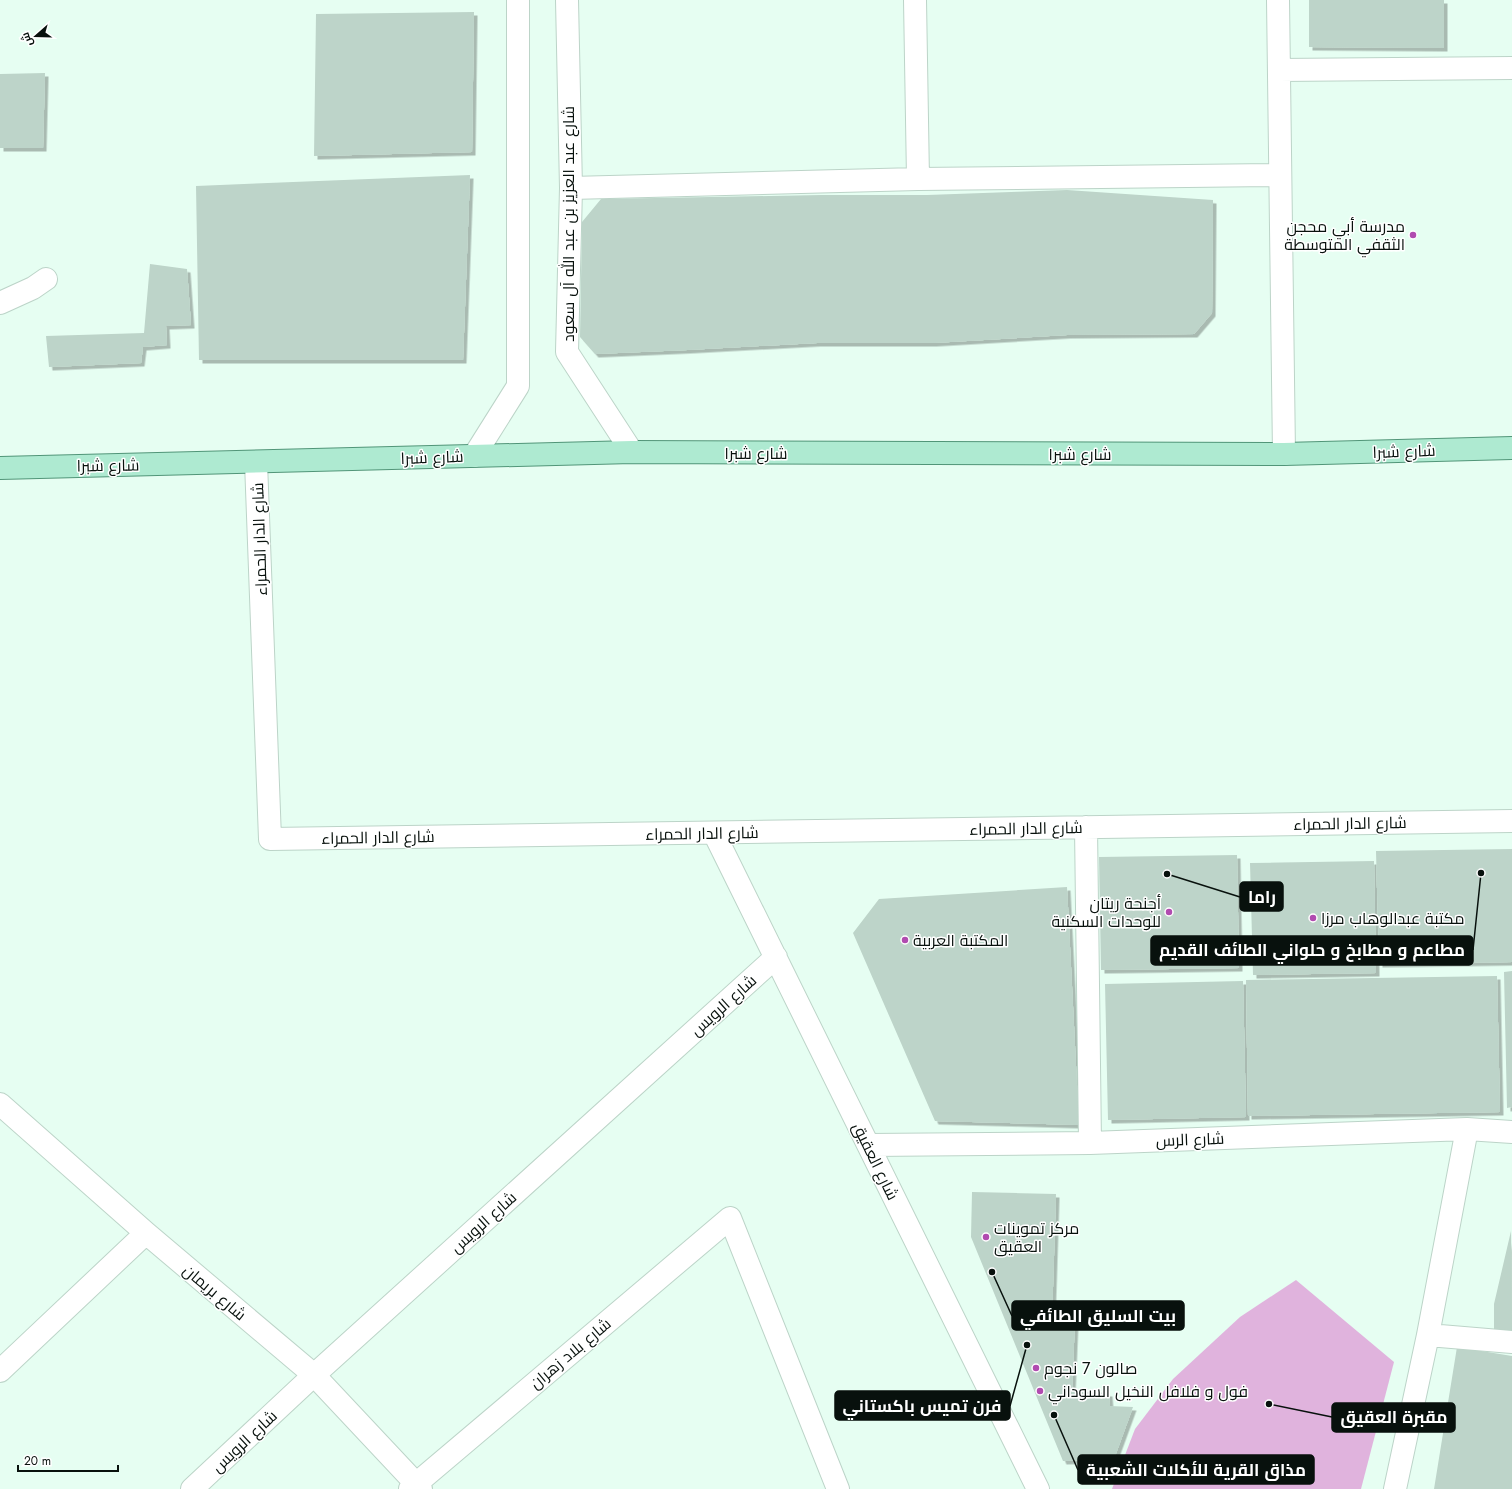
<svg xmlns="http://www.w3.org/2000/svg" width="1512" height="1489" font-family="Jost,Cairo,sans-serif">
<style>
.green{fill:#e0b3dd}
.building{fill:#bdd4c9;filter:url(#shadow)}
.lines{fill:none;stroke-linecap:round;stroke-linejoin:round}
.minor-casing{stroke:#bcd4c8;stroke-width:24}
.major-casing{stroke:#519578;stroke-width:24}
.minor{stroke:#fff;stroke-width:22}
.major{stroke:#aeead1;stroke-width:22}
.poi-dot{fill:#b14bb0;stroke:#fff;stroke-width:1.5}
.labels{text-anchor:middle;stroke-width:3;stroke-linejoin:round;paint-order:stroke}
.street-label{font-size:16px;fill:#08110d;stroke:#fff}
.poi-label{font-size:16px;fill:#08110d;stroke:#fff;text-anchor:start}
.leader{fill:none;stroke:#08110d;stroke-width:1.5}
.callout-dot{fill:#08110d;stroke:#fff;stroke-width:1.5}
.callout{fill:#08110d;stroke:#08110d;stroke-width:1.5}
.callout-label{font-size:17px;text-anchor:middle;font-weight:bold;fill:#fff}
</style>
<defs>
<filter id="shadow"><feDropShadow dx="3.5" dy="3.5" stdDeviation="0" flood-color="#0004"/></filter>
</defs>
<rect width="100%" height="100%" fill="#e6fef2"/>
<path class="green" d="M 1296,1280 L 1394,1362 L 1361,1489 L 1112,1489 L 1135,1429 L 1173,1379 L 1240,1317 Z"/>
<path class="building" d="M 1309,0 L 1444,0 L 1444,48 L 1309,47 Z
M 474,12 L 472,152 L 314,156 L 316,14 Z
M 45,73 L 43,148 L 0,148 L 0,74 Z
M 470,175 L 463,360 L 199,360 L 196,186 Z
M 1067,190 L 1213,200 L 1212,313 L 1194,334 L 1067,335 L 933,343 L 817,343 L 687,350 L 595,354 L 580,337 L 582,222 L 601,199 L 822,195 L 927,195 Z
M 150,264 L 187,269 L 191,325 L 166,326 L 167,345 L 143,347 L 141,363 L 49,367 L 46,336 L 144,333 Z
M 1512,849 L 1512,962 L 1379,964 L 1376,851 Z
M 1237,855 L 1239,968 L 1101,970 L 1099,857 Z
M 1374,861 L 1376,973 L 1253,975 L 1250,863 Z
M 1067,887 L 1079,1125 L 935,1121 L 853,933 L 879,899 Z
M 1512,971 L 1512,1107 L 1507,1108 L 1504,972 Z
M 1497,976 L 1500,1112 L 1248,1116 L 1246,980 Z
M 1243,981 L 1246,1117 L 1108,1120 L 1105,984 Z
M 972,1192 L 1056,1194 L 1052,1319 L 1075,1320 L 1072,1391 L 1109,1393 L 1110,1406 L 1133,1407 L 1114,1459 L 1063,1461 L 971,1237 Z
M 1511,1231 L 1512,1330 L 1494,1330 L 1494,1304 Z
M 1457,1347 L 1512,1356 L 1512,1489 L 1434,1489 Z"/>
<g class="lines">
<defs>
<path id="minor" d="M 567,0 L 571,188 L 567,352 L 632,452
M 915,0 L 918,179
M 1278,0 L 1284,454
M 1279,70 L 1512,68
M 571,188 L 918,179 L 1280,175
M 0,303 L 33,288 L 46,279
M 474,456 L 518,386 L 518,0
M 256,462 L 270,839 L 1512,821
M 1086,827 L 1090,1143
M 714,833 L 1038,1489
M 0,1104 L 146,1233 L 314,1375 L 421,1489
M 869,1145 L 1090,1143 L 1467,1129 L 1512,1132
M 1428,1335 L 1512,1342
M 0,1371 L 146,1233
M 192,1489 L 314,1375 L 776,957
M 410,1489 L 730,1218 L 838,1489
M 1395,1489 L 1428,1335 L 1467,1129"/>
<path id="major" d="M 0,468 L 632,452 L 1284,454 L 1512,448"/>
</defs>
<use href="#minor" class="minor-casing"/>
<use href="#major" class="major-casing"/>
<use href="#minor" class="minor"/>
<use href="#major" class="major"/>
</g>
<g class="poi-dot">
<circle cx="1413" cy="235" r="4"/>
<circle cx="1169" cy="912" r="4"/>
<circle cx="1313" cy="918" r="4"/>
<circle cx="905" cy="940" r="4"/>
<circle cx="986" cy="1237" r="4"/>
<circle cx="1036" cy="1368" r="4"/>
<circle cx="1040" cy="1391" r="4"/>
</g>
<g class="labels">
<g class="street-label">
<text transform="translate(568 224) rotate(-90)" y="6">شارع عبد العزيز بن عبد الله آل سعود</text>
<text transform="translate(1404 451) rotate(-2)" y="6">شارع شبرا</text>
<text x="756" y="459">شارع شبرا</text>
<text x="1080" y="460">شارع شبرا</text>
<text transform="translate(432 457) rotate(-2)" y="6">شارع شبرا</text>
<text transform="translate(108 465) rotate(-1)" y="6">شارع شبرا</text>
<text transform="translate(259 539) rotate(-92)" y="6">شارع الدار الحمراء</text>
<text transform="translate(1350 823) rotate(-1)" y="6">شارع الدار الحمراء</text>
<text transform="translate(1026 828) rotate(-1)" y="6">شارع الدار الحمراء</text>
<text transform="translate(702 833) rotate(-1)" y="6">شارع الدار الحمراء</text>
<text transform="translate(378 837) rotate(-1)" y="6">شارع الدار الحمراء</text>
<text transform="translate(723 1005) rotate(-42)" y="6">شارع الرويس</text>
<text transform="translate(1190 1139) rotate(-2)" y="6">شارع الرس</text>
<text transform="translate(876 1161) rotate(64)" y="6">شارع العقيق</text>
<text transform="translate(483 1222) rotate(-42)" y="6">شارع الرويس</text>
<text transform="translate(215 1292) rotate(40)" y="6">شارع بريمان</text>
<text transform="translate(570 1353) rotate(-40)" y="6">شارع بلاد زهران</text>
<text transform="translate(244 1441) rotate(-43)" y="6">شارع الرويس</text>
</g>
<g class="poi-label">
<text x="1405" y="232" text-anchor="end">مدرسة أبي محجن<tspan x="1405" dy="18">الثقفي المتوسطة</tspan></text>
<text x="1161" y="909" text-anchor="end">أجنحة ريتان<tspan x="1161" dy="18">للوحدات السكنية</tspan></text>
<text x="1321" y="924">مكتبة عبدالوهاب مرزا</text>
<text x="913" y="946">المكتبة العربية</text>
<text x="994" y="1234">مركز تموينات<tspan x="994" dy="18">العقيق</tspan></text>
<text x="1044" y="1374">صالون 7 نجوم</text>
<text x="1048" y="1397">فول و فلافل النخيل السوداني</text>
</g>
</g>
<path class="leader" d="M1167 874L1240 897M1481 873L1473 950M992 1272L1012 1316M1027 1345L1010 1406M1269 1404L1332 1417M1054 1415L1078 1470"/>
<g class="callout-dot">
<circle cx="1167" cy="874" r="4"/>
<circle cx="1481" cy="873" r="4"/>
<circle cx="992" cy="1272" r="4"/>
<circle cx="1027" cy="1345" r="4"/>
<circle cx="1269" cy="1404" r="4"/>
<circle cx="1054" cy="1415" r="4"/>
</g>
<g class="callout">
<rect x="1240" y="882" width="43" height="29" rx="4"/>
<rect x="1151" y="936" width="322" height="29" rx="4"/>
<rect x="1012" y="1301" width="172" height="29" rx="4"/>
<rect x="835" y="1391" width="175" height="29" rx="4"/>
<rect x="1332" y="1403" width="123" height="29" rx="4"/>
<rect x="1078" y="1455" width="236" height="29" rx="4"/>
</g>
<g class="callout-label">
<text x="1262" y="903">راما</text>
<text x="1312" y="956">مطاعم و مطابخ و حلواني الطائف القديم</text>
<text x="1098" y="1322">بيت السليق الطائفي</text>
<text x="922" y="1412">فرن تميس باكستاني</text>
<text x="1394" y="1423">مقبرة العقيق</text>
<text x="1196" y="1476">مذاق القرية للأكلات الشعبية</text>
</g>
<g transform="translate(36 36) rotate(250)" stroke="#ffffff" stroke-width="3" paint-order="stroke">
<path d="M0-3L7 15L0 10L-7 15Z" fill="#08110d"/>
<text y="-6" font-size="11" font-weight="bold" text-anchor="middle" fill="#08110d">ش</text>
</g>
<path d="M18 1465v6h100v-6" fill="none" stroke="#08110d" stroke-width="2"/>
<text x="24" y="1465" font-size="12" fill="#08110d" stroke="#ffffff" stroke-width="3" paint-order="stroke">20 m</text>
</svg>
